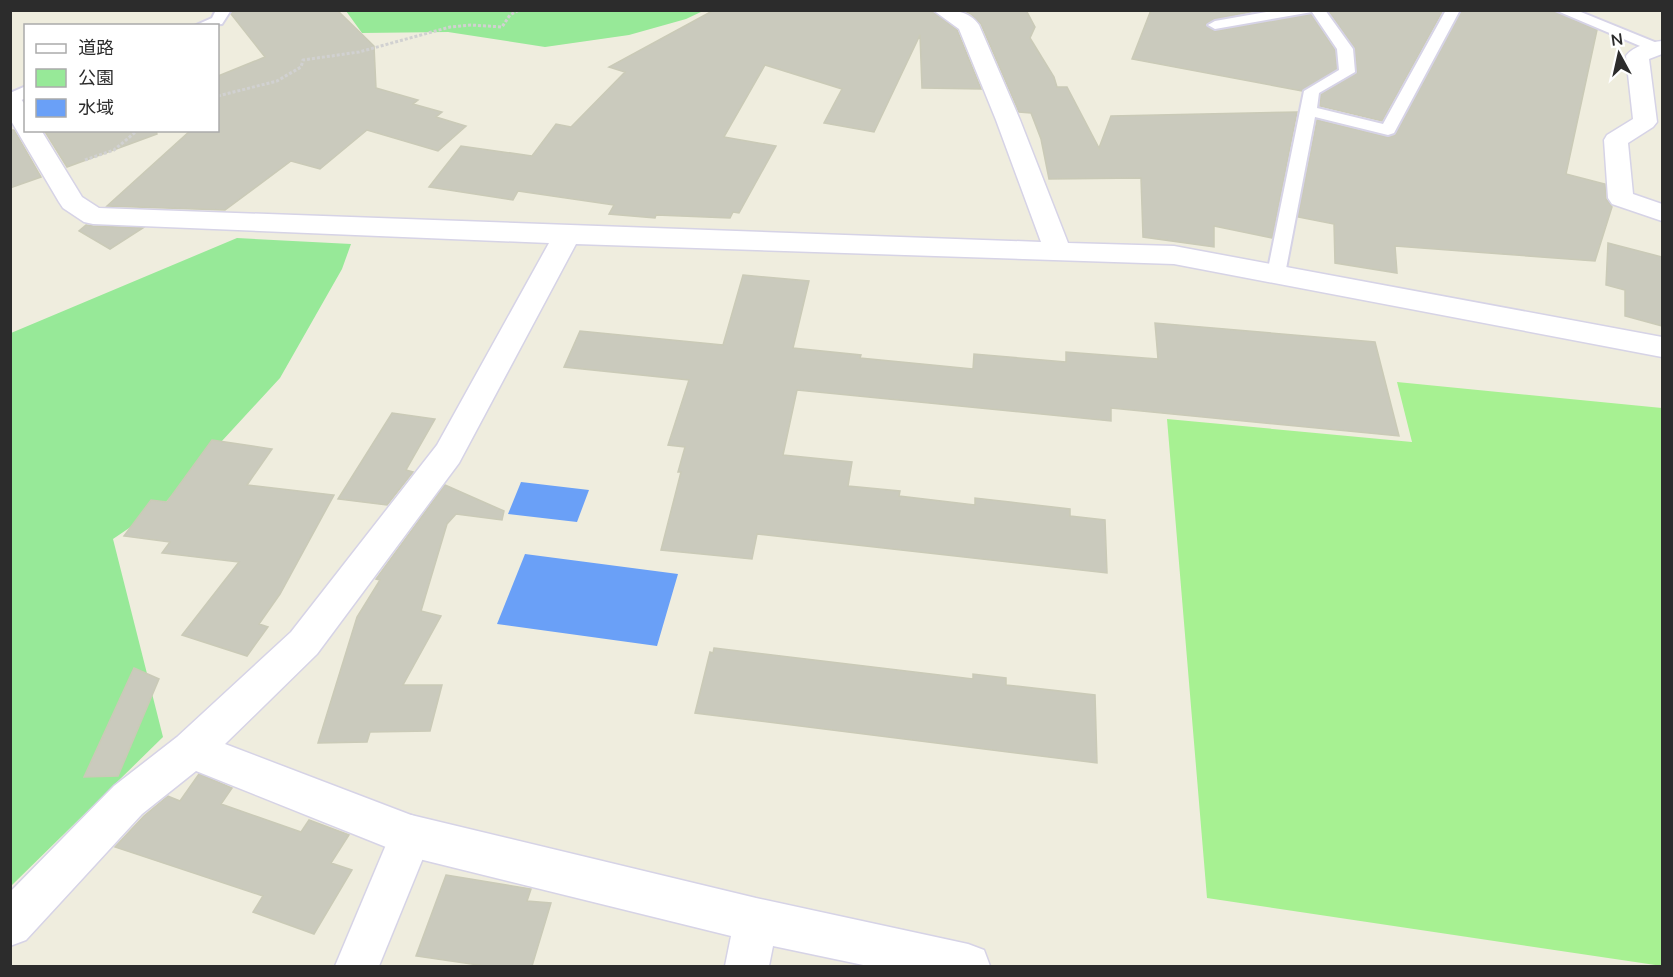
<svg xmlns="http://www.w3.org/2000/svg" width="1673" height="977" font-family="Mulish,'Noto Sans JP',sans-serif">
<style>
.green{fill:#97e998}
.pitch{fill:#a7f192}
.water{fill:#6aa0f7}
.building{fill:#cacabd;stroke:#cacab7;stroke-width:1.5}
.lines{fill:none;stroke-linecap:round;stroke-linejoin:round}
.lane-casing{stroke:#d6d3e6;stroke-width:4}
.street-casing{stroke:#d6d3e6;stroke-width:3}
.secondary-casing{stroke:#d6d3e6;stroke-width:3}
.path{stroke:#d1d1d1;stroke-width:3;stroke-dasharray:3 2;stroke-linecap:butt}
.lane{fill:#fff;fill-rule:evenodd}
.street{fill:#fff;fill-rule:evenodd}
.secondary{fill:#fff;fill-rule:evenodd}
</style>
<rect width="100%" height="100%" fill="#efedde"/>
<path class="green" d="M 346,11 L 703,11 L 686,19 L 629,35 L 545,47 L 448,32 L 362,33 Z
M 237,238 L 351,244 L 342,269 L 280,378 L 163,505 L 113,539 L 163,737 L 11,886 L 11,333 Z"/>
<path class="pitch" d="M 1397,382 L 1662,408 L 1662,966 L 1207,898 L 1167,419 L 1412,442 Z"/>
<path class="water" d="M 521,482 L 589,490 L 577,522 L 508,514 Z
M 525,554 L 678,574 L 657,646 L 497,624 Z"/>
<path class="building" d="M 233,10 L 337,10 L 374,46 L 376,88 L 418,100 L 413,104 L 442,112 L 436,117 L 466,126 L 438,151 L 367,130 L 320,169 L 291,161 L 225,210 L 107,206 L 191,130 L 218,130 L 218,76 L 265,57 L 231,14 Z
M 714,10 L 931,10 L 957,30 L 981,89 L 922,88 L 920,35 L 874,132 L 824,123 L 842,89 L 765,65 L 724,137 L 776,146 L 739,213 L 733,212 L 730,218 L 656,215 L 655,218 L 609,214 L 614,205 L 518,191 L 513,200 L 429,187 L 461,146 L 532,156 L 556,124 L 571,127 L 625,72 L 609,67 Z
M 963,10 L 1026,10 L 1035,27 L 1030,38 L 1054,77 L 1057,87 L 1067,87 L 1099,148 L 1111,116 L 1297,112 L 1272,238 L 1214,226 L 1214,247 L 1143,237 L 1141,178 L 1049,179 L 1041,139 L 1031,113 L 1019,112 L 981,24 L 971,14 Z
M 1151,10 L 1261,10 L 1215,19 L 1206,24 L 1215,31 L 1311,14 L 1335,50 L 1337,69 L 1302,91 L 1132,59 Z
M 1328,10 L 1443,10 L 1382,121 L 1320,106 L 1321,94 L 1357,72 L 1355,48 Z
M 1462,10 L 1553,10 L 1597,30 L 1566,174 L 1605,184 L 1606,199 L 1612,207 L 1595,261 L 1395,246 L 1397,273 L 1335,263 L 1334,224 L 1298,217 L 1317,120 L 1387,137 L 1395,135 Z
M 10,130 L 14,130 L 41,177 L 10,188 Z
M 44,130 L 156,130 L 157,134 L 67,167 Z
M 86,225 L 93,226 L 143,228 L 110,249 L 79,231 Z
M 1608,243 L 1662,257 L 1662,326 L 1625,316 L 1625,290 L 1606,285 Z
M 743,275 L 809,281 L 793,348 L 861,355 L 860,358 L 973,369 L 974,354 L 1066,362 L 1066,352 L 1158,359 L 1155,323 L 1375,342 L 1399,436 L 1111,408 L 1111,421 L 797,390 L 783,455 L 852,462 L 848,486 L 900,491 L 899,496 L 975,505 L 975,498 L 1010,502 L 1070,509 L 1070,516 L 1105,520 L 1107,573 L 757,534 L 752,559 L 661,550 L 681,472 L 678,472 L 685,447 L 668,445 L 689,380 L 564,367 L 580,331 L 723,345 Z
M 392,413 L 435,419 L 406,470 L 413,472 L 387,505 L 338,499 Z
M 212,440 L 272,449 L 247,485 L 334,495 L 280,594 L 259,624 L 268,627 L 247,656 L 182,635 L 239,562 L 162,553 L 170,542 L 124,536 L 151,500 L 167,502 Z
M 445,485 L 504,511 L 502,520 L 456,514 L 447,524 L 421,611 L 441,616 L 403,685 L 442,685 L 430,731 L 370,732 L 367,742 L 318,743 L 357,617 L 380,580 L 376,579 Z
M 714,648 L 973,679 L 973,674 L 1006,678 L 1006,685 L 1095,695 L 1097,763 L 695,713 L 710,652 L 713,653 Z
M 134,668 L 159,679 L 118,776 L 84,777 Z
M 199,774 L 232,788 L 221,804 L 301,832 L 309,820 L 349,835 L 331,863 L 352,870 L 314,934 L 253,912 L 263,896 L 115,847 L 144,816 L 168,796 L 180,801 Z
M 446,875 L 531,889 L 527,901 L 551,903 L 532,966 L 485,966 L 416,956 Z"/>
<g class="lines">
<defs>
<path id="lane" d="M 216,10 L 231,10 L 222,24 L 194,26 L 212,18 Z
M 1277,10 L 1325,10 L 1353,49 L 1355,72 L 1319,93 L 1317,108 L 1383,124 L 1446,10 L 1460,10 L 1394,133 L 1388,135 L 1315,117 L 1285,274 L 1283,278 L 1276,280 L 1269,278 L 1267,274 L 1304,91 L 1339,70 L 1337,49 L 1312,12 L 1215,29 L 1208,25 L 1215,21 Z
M 1555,10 L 1576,10 L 1662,45 L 1662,51 L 1652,51 Z
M 26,86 L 26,98 L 10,105 L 10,93 Z"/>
<path id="street" d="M 933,10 C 950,10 968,9 979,25 L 1020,120 L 1068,243 L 1174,246 L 1662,337 L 1662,357 L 1174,264 L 576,244 L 459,463 L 317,654 L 225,744 L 411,815 L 756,898 L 968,944 L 984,950 L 990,966 L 868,966 L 773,946 L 769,966 L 725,966 L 731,936 L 411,857 L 196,771 L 142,814 L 26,940 L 10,946 L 10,892 L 114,786 L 177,737 L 291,632 L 437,445 L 549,243 L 93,224 L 84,222 L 63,208 L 59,202 L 10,119 L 10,93 L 18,95 L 26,106 L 26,130 L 41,130 L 82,197 L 99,208 L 1041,242 L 996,120 L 959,29 Z
M 1662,41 L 1662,54 L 1649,59 L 1657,122 L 1653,127 L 1628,143 L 1633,194 L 1662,204 L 1662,221 L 1612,204 L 1608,198 L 1604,140 L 1607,135 L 1633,119 L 1626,56 C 1633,46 1651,42 1662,41 Z"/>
<path id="secondary" d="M 411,815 L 426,821 L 432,836 L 379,966 L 335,966 L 396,821 Z"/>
</defs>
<use href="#lane" class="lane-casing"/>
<use href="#street" class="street-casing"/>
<use href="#secondary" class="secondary-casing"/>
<path class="path" d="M 218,96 L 277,81 L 301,67 L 303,60 L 359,52 L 450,27 L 471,25 L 502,27 L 510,15 L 519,10
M 85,160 L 114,150 L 138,130"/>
<use href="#lane" class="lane"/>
<use href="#street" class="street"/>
<use href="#secondary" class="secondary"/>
</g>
<rect width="1673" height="977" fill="none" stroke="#2c2c2c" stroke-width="24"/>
<rect x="24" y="24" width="195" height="108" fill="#ffffff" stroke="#ababab" stroke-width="1.5"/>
<rect x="36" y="44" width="30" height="9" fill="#ffffff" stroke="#ababab" stroke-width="1.5"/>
<text x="78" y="54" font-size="18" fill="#2c2c2c">道路</text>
<rect x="36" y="69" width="30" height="18" fill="#97e998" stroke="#ababab" stroke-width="1.5"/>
<text x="78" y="84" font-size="18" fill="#2c2c2c">公園</text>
<rect x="36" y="99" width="30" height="18" fill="#6aa0f7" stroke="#ababab" stroke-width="1.5"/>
<text x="78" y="114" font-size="18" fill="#2c2c2c">水域</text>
<g transform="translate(1619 54) rotate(352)" stroke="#ffffff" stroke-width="4.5" paint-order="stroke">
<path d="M0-4.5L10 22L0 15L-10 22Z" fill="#2c2c2c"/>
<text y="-9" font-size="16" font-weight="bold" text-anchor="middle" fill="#2c2c2c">N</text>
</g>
</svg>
